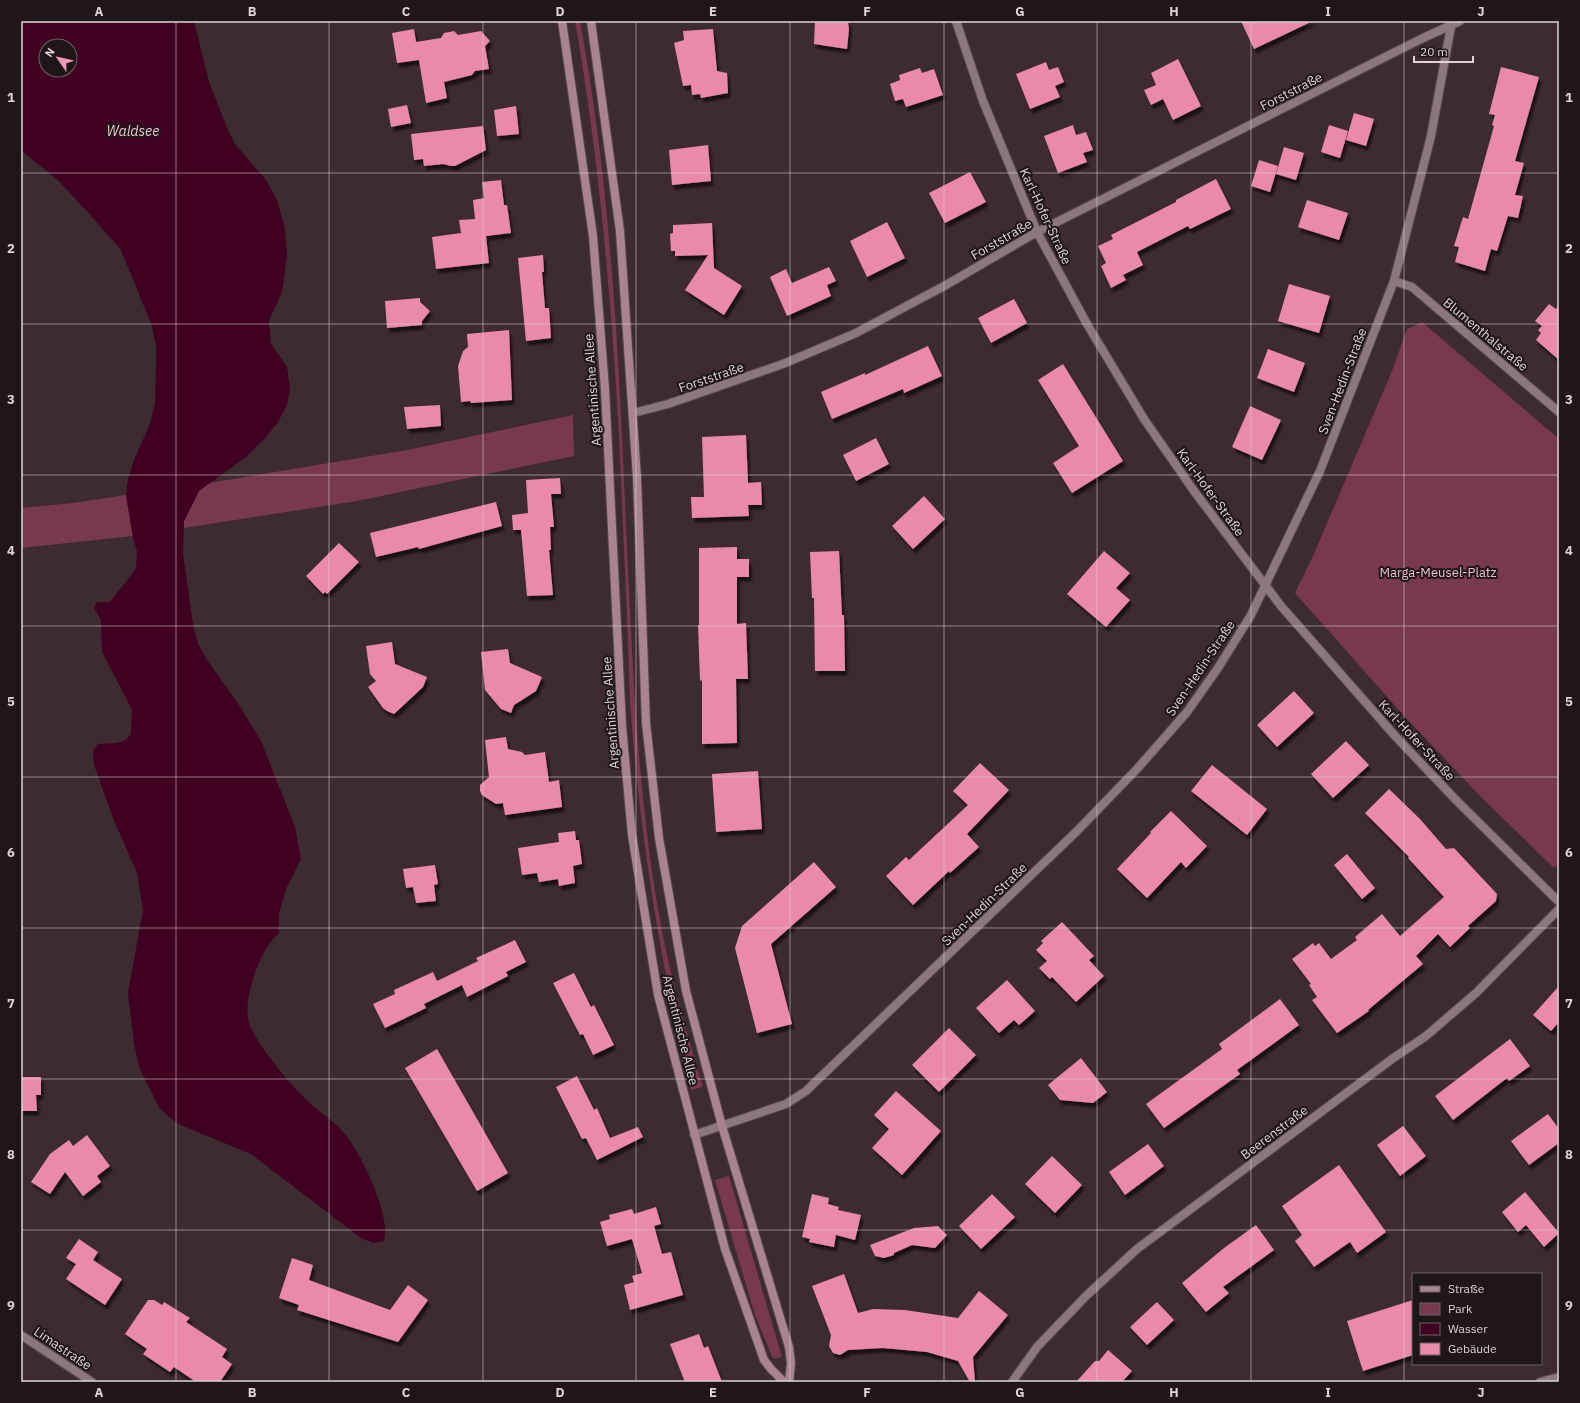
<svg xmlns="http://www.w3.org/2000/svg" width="1580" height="1403" font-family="'IBM Plex Sans',sans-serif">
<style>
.green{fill:#783850}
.water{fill:#40001f;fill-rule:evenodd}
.building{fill:#ea89ab;filter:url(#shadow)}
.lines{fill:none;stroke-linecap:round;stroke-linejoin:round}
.street-casing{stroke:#574a4d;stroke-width:10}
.secondary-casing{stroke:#574a4d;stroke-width:10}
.street{stroke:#8b787d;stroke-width:8}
.secondary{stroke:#a9848f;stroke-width:8}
.grid{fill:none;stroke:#dfd4d7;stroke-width:1;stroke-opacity:0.55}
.labels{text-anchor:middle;stroke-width:4;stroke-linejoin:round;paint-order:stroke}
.street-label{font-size:13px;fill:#dfd4d7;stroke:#1e1618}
.park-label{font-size:13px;fill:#f1bece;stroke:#1e1618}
.water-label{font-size:14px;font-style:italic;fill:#f4c1d0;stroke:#1e1618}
.neatline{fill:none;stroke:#dfd4d7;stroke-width:1.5}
.grid-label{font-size:13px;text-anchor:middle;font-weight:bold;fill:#dfd4d7}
</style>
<defs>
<filter id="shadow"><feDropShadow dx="2.5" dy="4.5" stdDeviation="1" flood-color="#0009"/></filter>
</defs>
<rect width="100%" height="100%" fill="#3c2b30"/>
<path class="green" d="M 575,21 L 580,21 C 611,188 619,357 626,527 C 633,667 637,808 665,946 C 675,994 689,1040 703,1087 L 691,1090 C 662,971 642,849 632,727 C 629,698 629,669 628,640 C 625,572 622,503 619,435 C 611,296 599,158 575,21 Z
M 1422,322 L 1559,439 L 1559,863 L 1554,868 L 1483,799 L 1406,718 L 1295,593 L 1313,556 L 1392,371 L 1407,329 Z
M 573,415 L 574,456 L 357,501 L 184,528 L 184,521 L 199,491 L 209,483 L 407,450 Z
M 126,495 L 133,536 L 21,548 L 21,508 L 73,503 Z
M 729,1176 L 782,1357 L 773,1359 L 755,1315 L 715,1180 Z"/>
<path class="water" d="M 21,21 L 194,21 L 209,82 L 228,130 L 235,144 L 266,180 L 277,200 L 285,229 L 287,256 L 282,292 L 269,320 L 271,344 L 287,367 L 290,388 L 287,405 L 278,422 L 265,438 L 246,457 L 199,491 L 184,521 L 183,554 L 193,624 L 198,644 L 207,660 L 239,705 L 261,741 L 295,827 L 301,859 L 287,887 L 279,913 L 279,933 C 266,945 257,964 252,982 C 249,994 246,1006 248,1018 C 251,1040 295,1090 312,1105 C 322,1114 335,1122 344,1133 C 361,1153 382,1200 385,1226 C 385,1231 385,1236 384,1241 L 373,1243 L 361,1238 L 251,1154 L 178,1124 L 160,1109 L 139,1067 L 134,1043 L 128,993 L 143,910 L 137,873 L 113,818 L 94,765 L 93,750 L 98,744 L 117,743 L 126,740 L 131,734 L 132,710 L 102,652 L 101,620 L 94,608 L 97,602 L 110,602 L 136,569 L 137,551 L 133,538 L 126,495 L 128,479 L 134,460 L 150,424 L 155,403 L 156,365 L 156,346 L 152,326 L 121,250 L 94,219 L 59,181 L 21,150 ZM 46,46 L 70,46 L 70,70 L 46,70 Z"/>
<path class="building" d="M 815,21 L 848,21 L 849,29 L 847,49 L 814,44 Z
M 1241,21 L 1313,21 L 1254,49 Z
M 414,29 L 416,42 L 441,38 L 444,33 L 454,31 L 458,35 L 481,31 L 490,41 L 485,46 L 489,69 L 475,71 L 472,75 L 444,82 L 447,98 L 426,103 L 419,60 L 397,63 L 392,33 Z
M 713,29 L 717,71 L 727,73 L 728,93 L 701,98 L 700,94 L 692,95 L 691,85 L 683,86 L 674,43 L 684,40 L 683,31 Z
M 1178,59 L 1201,106 L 1173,120 L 1163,99 L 1151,105 L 1144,90 L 1156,85 L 1151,73 Z
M 1046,62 L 1049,70 L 1058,67 L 1064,82 L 1055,86 L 1060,97 L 1030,109 L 1016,74 Z
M 1501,67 L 1539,77 L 1515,161 L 1524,163 L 1515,195 L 1523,196 L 1518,218 L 1508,216 L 1497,251 L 1491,249 L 1485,271 L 1455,262 L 1459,247 L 1454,246 L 1463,217 L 1468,219 L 1494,126 L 1492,125 L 1495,115 L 1489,114 Z
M 920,68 L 922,73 L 934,69 L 943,95 L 906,107 L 903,99 L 895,101 L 890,84 L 900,80 L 899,75 Z
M 407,105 L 411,123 L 391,127 L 388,109 Z
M 516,106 L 519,134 L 497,136 L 494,110 Z
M 1354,113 L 1374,119 L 1366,146 L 1346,140 Z
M 1073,125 L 1076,135 L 1086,132 L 1093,150 L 1083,153 L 1087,162 L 1058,173 L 1044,136 Z
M 1329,125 L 1348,131 L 1340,158 L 1321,152 Z
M 483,126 L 486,150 L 455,166 L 451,166 L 443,164 L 424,166 L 423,159 L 414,160 L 411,134 Z
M 708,145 L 711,181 L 672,185 L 669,150 Z
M 1284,147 L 1304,153 L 1296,180 L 1276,174 Z
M 1259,160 L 1278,166 L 1270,192 L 1251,186 Z
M 970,172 L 986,202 L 945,223 L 929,193 Z
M 1216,179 L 1231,209 L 1190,229 L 1188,226 L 1137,252 L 1143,265 L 1123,275 L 1126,280 L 1111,288 L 1101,266 L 1106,263 L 1098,246 L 1113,239 L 1111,235 L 1176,202 L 1176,200 Z
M 501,180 L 504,205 L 507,205 L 511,233 L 486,236 L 489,263 L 436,269 L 432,237 L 461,233 L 459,220 L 475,219 L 473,200 L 484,198 L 482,182 Z
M 1307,200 L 1348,213 L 1339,240 L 1298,227 Z
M 887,222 L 905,258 L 867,277 L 850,241 Z
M 712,223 L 714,268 L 742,286 L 724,315 L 685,290 L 708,255 L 675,256 L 675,251 L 671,251 L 670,234 L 673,233 L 673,225 Z
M 543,255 L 544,272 L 542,272 L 545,308 L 549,308 L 551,338 L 526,341 L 518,258 Z
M 829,267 L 836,281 L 827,285 L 831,296 L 787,316 L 770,277 L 786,269 L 792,283 Z
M 1289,284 L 1330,296 L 1319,333 L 1278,321 Z
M 420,298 L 420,302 L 430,311 L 422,321 L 422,325 L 387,328 L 385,301 Z
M 1014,299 L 1027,323 L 991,343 L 978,318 Z
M 1549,304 L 1556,309 L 1559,305 L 1559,360 L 1536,340 L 1541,333 L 1538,330 L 1542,326 L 1535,321 Z
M 509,330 L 512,400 L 471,403 L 470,401 L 461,402 L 458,366 L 463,351 L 468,347 L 467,334 Z
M 928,346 L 942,376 L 904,393 L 903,389 L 832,419 L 821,392 L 865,373 L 865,375 Z
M 1268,349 L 1305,363 L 1294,392 L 1257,378 Z
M 1063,364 L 1123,461 L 1072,493 L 1053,463 L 1079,446 L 1038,380 Z
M 440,405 L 441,426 L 407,429 L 404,407 Z
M 1250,406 L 1281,420 L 1262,460 L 1232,447 Z
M 746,435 L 748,483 L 761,482 L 762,505 L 748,505 L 749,516 L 692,518 L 691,497 L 704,497 L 702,437 Z
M 876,438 L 889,464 L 856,481 L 843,455 Z
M 560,478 L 561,494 L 551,494 L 554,527 L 550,527 L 551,550 L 549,550 L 553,595 L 527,596 L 521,530 L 513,530 L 512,515 L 528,513 L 526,480 Z
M 924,496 L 945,519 L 913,549 L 892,526 Z
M 496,502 L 502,526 L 419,549 L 418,547 L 376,557 L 370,533 Z
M 339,543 L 359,562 L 327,594 L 325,592 L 323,594 L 306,576 Z
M 737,547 L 737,559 L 749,559 L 749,577 L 737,577 L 737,624 L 746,623 L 748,679 L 736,679 L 737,743 L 702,744 L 702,680 L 700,681 L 698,625 L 699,625 L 699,548 Z
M 839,551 L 842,615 L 844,615 L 845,671 L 815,671 L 814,598 L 812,598 L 810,552 Z
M 1104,551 L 1130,573 L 1116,588 L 1130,600 L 1106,627 L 1067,594 Z
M 392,642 L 395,664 L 427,677 L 423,687 L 394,714 L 387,711 L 383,708 L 368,687 L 376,681 L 370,674 L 366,646 Z
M 508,649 L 510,663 L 542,677 L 536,691 L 514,705 L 511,713 L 501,709 L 485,690 L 481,652 Z
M 1294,691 L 1314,713 L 1277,747 L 1257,725 Z
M 506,737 L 508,749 L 522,752 L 525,755 L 545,752 L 549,782 L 559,780 L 562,807 L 505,815 L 503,803 L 496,804 L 482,795 L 480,791 L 480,785 L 489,777 L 485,740 Z
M 1346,741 L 1369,765 L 1333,798 L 1311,774 Z
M 980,763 L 1009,790 L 967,834 L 979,847 L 950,873 L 949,871 L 913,905 L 886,876 L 906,857 L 909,860 L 968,805 L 953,791 Z
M 1212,765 L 1267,809 L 1247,835 L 1191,791 Z
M 758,771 L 762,829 L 716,832 L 712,774 Z
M 1389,789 L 1420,819 L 1446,849 L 1454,848 L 1497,894 L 1496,901 L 1468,926 L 1470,928 L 1450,947 L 1438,934 L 1416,956 L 1423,964 L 1368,1010 L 1369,1011 L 1337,1033 L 1312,1000 L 1317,997 L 1309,985 L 1311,984 L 1292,959 L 1313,943 L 1315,946 L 1319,943 L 1331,959 L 1357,940 L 1355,937 L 1382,914 L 1400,936 L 1444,897 L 1408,858 L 1409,857 L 1365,813 Z
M 1171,811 L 1207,846 L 1186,868 L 1181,862 L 1147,898 L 1117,869 L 1151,833 L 1150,832 Z
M 575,831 L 576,840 L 579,840 L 582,864 L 573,866 L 575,883 L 559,886 L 558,879 L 539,882 L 537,873 L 522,875 L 518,848 L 559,842 L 558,833 Z
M 1347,854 L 1375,888 L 1362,899 L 1334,865 Z
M 814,862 L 836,887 L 771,944 L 792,1024 L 757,1033 L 735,948 L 742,926 Z
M 435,865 L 438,884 L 434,885 L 436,901 L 416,903 L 413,887 L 406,888 L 403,869 Z
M 1062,922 L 1094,956 L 1089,960 L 1104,976 L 1076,1002 L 1052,977 L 1050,979 L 1039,968 L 1047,961 L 1036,950 L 1043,943 L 1041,941 Z
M 515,940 L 526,962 L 506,972 L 508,976 L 467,997 L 462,985 L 424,1004 L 426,1008 L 385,1028 L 373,1004 L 395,994 L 394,990 L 433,972 L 437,981 L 478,961 L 476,958 Z
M 574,973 L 591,1007 L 594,1005 L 614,1045 L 593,1055 L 583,1034 L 580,1035 L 553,983 Z
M 1007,980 L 1035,1011 L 1019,1025 L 1014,1020 L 999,1033 L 976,1008 Z
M 1559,986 L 1559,1022 L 1551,1031 L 1533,1015 Z
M 1280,999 L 1299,1025 L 1237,1070 L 1240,1074 L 1164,1128 L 1146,1104 L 1222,1049 L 1219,1044 Z
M 949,1028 L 976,1055 L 939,1092 L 912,1065 Z
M 1510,1039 L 1530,1066 L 1509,1081 L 1507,1078 L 1453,1120 L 1435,1096 Z
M 437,1049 L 508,1173 L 477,1191 L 405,1068 Z
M 1081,1058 L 1107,1092 L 1093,1103 L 1060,1100 L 1048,1085 Z
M 577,1076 L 594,1110 L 597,1108 L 610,1138 L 638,1127 L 643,1137 L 597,1160 L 586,1138 L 582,1139 L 556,1087 Z
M 21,1077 L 41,1077 L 41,1095 L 36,1095 L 37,1111 L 21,1111 Z
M 896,1091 L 941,1131 L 902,1175 L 872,1148 L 889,1129 L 874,1115 Z
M 1548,1114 L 1559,1129 L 1559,1143 L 1529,1165 L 1511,1141 Z
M 1403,1126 L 1426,1156 L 1400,1176 L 1377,1145 Z
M 87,1135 L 110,1166 L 97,1176 L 101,1182 L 83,1196 L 65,1172 L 50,1194 L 31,1182 L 50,1154 L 69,1140 L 73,1146 Z
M 1148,1144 L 1164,1166 L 1125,1195 L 1109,1172 Z
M 1052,1156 L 1082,1185 L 1055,1213 L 1025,1184 Z
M 1339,1165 L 1386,1232 L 1357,1253 L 1350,1242 L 1314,1267 L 1295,1241 L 1302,1235 L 1282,1206 Z
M 1525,1192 L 1559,1233 L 1544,1247 L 1526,1225 L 1518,1232 L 1502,1212 Z
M 812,1194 L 829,1198 L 828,1204 L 839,1207 L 838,1210 L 861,1215 L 855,1240 L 836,1235 L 834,1247 L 809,1242 L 810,1239 L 802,1237 Z
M 992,1194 L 1015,1217 L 981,1249 L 959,1226 Z
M 656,1207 L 661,1224 L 654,1226 L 662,1254 L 671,1252 L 683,1295 L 630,1310 L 624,1285 L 634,1282 L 632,1276 L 642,1273 L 632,1239 L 607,1246 L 600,1222 L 610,1219 L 609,1215 L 632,1209 L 634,1214 Z
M 1256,1225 L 1274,1250 L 1223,1287 L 1229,1293 L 1206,1312 L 1182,1283 L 1224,1248 Z
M 938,1226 L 947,1235 L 935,1248 L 912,1245 L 894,1253 L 894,1255 L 884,1258 L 875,1256 L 870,1245 L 914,1228 Z
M 79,1239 L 98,1252 L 93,1260 L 122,1279 L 105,1305 L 66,1279 L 76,1264 L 66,1258 Z
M 292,1258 L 313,1265 L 309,1280 L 390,1310 L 408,1285 L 428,1300 L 398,1342 L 297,1310 L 299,1305 L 279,1298 Z
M 844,1274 L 858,1313 L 873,1309 L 905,1310 L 958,1318 L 979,1291 L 1008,1315 L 973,1357 L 975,1382 L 970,1382 L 958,1361 L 927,1352 L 883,1348 L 848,1350 L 840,1355 L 833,1353 L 829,1346 L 831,1335 L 812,1286 Z
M 148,1300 L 154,1300 L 162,1305 L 164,1302 L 190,1318 L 186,1322 L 227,1349 L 222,1357 L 232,1364 L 220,1382 L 196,1382 L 174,1367 L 170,1372 L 143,1354 L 147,1349 L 125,1334 Z
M 1413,1300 L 1413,1355 L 1363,1371 L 1347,1321 Z
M 1157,1302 L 1174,1320 L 1147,1345 L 1130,1327 Z
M 699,1334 L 704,1348 L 708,1346 L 722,1382 L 685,1382 L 670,1344 Z
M 1108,1350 L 1132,1371 L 1122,1382 L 1076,1382 L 1095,1361 L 1099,1361 Z"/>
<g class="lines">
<defs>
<path id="street" d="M 956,21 L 983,101 L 1037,232 L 1087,324 L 1144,419 L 1194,491 L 1281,606 L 1396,737 L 1456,800 L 1559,902
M 1394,281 L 1412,287 L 1559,412
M 633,413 L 668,404 L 783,364 L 856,333 L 946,285 L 1037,232 L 1421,39 L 1460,21
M 694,1135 L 786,1104 L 806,1091 L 1076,832 L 1137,769 L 1187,712 L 1218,668 L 1251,615 L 1320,471 L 1394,281 L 1431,136 L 1452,21
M 21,1335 L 92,1382
M 1012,1382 L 1037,1347 L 1086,1296 L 1137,1249 L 1392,1059 L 1426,1036 L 1476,993 L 1559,909
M 1540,1382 L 1559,1377"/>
<path id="secondary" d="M 562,21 L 593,236 L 605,389 L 622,726 L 632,835 L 658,995 L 725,1249 L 764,1360 L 771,1369 L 784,1382
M 591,21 L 620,231 L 637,478 L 646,723 L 659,838 L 686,991 L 722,1126 L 789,1347 L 791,1363 L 789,1382"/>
</defs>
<use href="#street" class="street-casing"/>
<use href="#secondary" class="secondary-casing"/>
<use href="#street" class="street"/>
<use href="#secondary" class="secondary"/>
</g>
<path class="grid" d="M 176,21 L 176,1382M 329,21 L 329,1382M 483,21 L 483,1382M 636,21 L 636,1382M 790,21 L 790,1382M 944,21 L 944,1382M 1097,21 L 1097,1382M 1251,21 L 1251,1382M 1404,21 L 1404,1382M 21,173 L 1559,173M 21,324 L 1559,324M 21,475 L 1559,475M 21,626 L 1559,626M 21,777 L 1559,777M 21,928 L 1559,928M 21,1079 L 1559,1079M 21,1230 L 1559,1230"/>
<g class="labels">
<g class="street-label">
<text transform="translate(1291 91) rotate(-27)" y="5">Forststraße</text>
<text transform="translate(1046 216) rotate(65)" y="5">Karl-Hofer-Straße</text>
<text transform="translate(1001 239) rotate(-30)" y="5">Forststraße</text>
<text transform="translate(1486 334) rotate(40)" y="5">Blumenthalstraße</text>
<text transform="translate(711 377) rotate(-19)" y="5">Forststraße</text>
<text transform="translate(1342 381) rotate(-69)" y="5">Sven-Hedin-Straße</text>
<text transform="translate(592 390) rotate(-94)" y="5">Argentinische Allee</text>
<text transform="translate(1211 492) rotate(54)" y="5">Karl-Hofer-Straße</text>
<text transform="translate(1200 668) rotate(-56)" y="5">Sven-Hedin-Straße</text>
<text transform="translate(610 713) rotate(-94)" y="5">Argentinische Allee</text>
<text transform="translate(1417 740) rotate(47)" y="5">Karl-Hofer-Straße</text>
<text transform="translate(984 904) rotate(-44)" y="5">Sven-Hedin-Straße</text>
<text transform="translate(681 1030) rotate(76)" y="5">Argentinische Allee</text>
<text transform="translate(1274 1132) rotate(-37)" y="5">Beerenstraße</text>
<text transform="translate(63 1348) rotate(34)" y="5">Limastraße</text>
</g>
<g class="park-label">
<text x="1438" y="577">Marga-Meusel-Platz</text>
</g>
<g class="water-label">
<text x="133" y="136">Waldsee</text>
</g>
</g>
<rect width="1580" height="1403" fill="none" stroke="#1e1618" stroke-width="44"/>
<rect x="1412" y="1273" width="130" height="92" fill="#1e1618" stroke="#6b6264"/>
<rect x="1420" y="1286" width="20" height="6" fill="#a9848f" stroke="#6b6264"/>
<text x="1448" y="1293" font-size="12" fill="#dfd4d7">Straße</text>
<rect x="1420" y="1303" width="20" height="12" fill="#783850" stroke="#6b6264"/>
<text x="1448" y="1313" font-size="12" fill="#dfd4d7">Park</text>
<rect x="1420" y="1323" width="20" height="12" fill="#40001f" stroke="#6b6264"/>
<text x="1448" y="1333" font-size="12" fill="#dfd4d7">Wasser</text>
<rect x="1420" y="1343" width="20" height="12" fill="#ea89ab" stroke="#6b6264"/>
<text x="1448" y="1353" font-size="12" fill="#dfd4d7">Gebäude</text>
<g transform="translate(58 58) rotate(304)"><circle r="19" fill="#1e1618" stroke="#6b6264"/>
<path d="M0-3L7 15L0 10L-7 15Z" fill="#f09ab6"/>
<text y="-6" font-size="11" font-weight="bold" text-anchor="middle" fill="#dfd4d7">N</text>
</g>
<path d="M1414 56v6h59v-6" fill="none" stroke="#dfd4d7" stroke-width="2"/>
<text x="1420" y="56" font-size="12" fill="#dfd4d7" stroke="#1e1618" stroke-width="3" paint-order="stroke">20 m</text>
<rect x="22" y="22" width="1536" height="1359" class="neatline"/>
<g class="grid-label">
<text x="99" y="16">A</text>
<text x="252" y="16">B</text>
<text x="406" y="16">C</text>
<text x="560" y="16">D</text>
<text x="713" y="16">E</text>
<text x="867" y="16">F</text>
<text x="1020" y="16">G</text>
<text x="1174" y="16">H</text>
<text x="1328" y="16">I</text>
<text x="1481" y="16">J</text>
<text x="11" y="102">1</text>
<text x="1569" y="102">1</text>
<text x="11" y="253">2</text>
<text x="1569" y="253">2</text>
<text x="11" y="404">3</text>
<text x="1569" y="404">3</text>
<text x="11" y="555">4</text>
<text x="1569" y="555">4</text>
<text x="11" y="706">5</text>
<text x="1569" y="706">5</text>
<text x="11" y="857">6</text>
<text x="1569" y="857">6</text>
<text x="11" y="1008">7</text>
<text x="1569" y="1008">7</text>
<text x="11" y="1159">8</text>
<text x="1569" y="1159">8</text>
<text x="11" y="1310">9</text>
<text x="1569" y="1310">9</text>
<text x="99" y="1397">A</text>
<text x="252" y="1397">B</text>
<text x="406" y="1397">C</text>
<text x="560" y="1397">D</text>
<text x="713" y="1397">E</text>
<text x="867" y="1397">F</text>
<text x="1020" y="1397">G</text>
<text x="1174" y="1397">H</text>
<text x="1328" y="1397">I</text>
<text x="1481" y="1397">J</text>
</g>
</svg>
